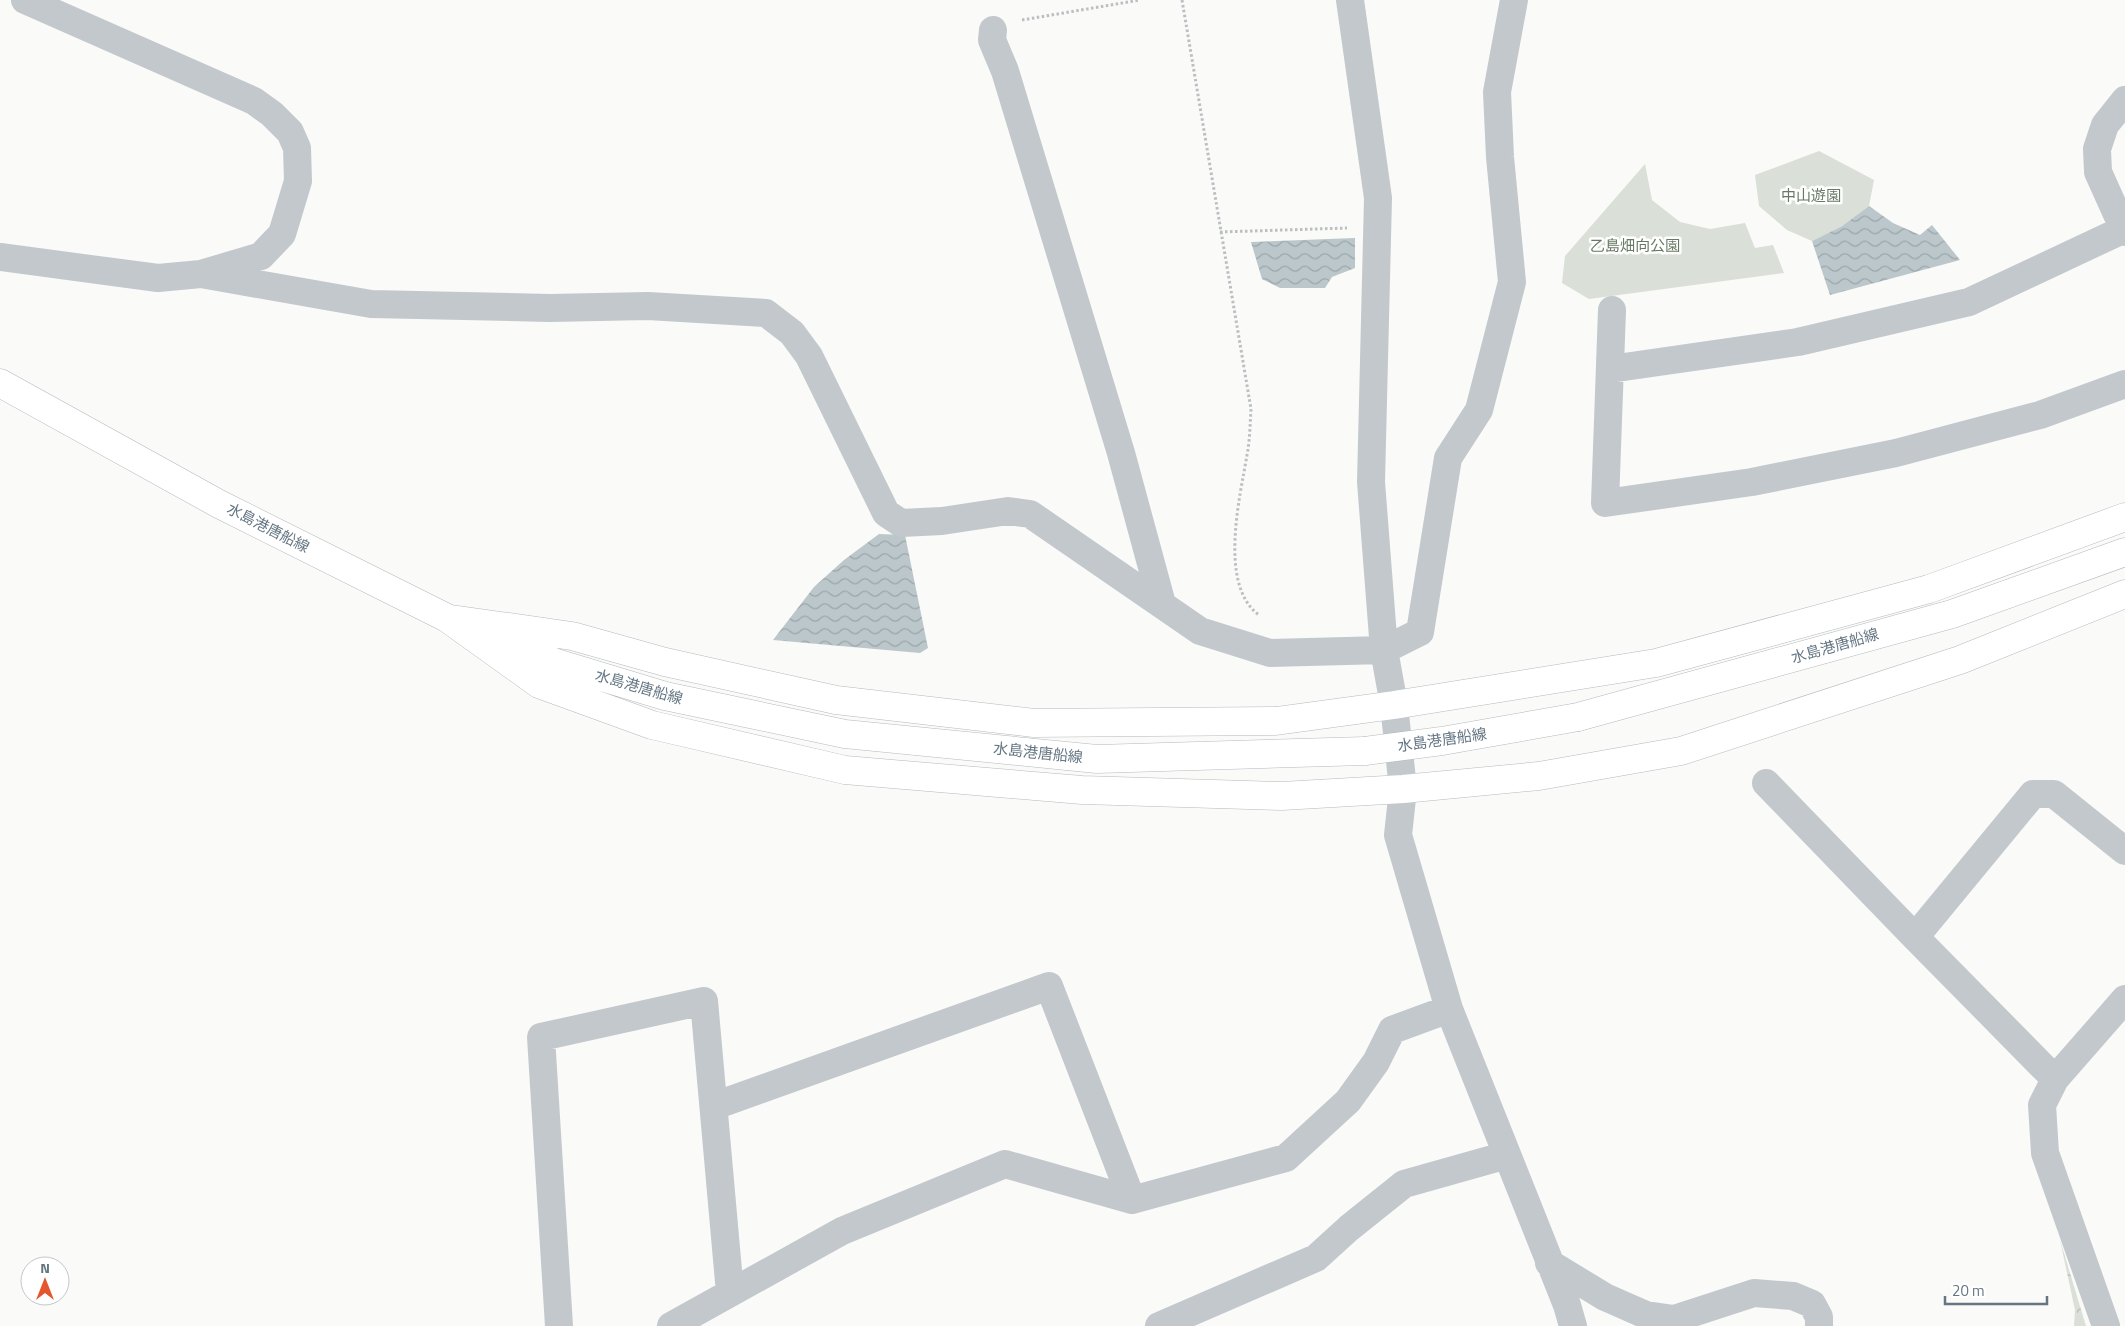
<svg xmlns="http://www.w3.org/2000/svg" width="2125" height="1326" font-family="'Titillium Web','Noto Sans JP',sans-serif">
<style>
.green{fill:#dadfd7}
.forest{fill:url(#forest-crowns)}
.water{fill:url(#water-waves)}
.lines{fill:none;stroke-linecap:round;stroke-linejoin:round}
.major-casing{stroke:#b5babe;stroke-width:29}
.path{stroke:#bbbfc2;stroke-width:3;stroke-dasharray:2.5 2.5;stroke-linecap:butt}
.minor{stroke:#c3c8cc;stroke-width:28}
.major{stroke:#fff;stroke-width:28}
.major-bridge-casing{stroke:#b5babe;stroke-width:29;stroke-linecap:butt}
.major-bridge{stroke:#fff;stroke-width:28}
.labels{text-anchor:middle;stroke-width:5;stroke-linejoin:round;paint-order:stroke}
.park-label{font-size:15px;fill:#687a64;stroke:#fff}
.street-label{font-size:15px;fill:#657683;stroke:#fff}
</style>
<defs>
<pattern id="forest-crowns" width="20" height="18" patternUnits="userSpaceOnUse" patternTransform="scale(1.25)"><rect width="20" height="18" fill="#dadfd7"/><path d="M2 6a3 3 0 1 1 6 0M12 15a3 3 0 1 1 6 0" fill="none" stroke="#b4b9b4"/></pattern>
<pattern id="water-waves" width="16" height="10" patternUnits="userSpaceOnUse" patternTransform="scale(1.25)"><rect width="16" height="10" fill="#bbc7cb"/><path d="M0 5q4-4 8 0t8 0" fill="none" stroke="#9ca6aa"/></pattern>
</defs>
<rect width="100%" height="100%" fill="#fafaf8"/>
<path class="green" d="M 1819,151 L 1874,180 L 1869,206 L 1842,226 L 1812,241 L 1787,230 L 1759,206 L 1755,175 Z
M 1645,164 L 1652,200 L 1680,222 L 1710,229 L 1745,223 L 1755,248 L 1773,245 L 1784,273 L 1589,299 L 1562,283 L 1565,256 Z"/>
<path class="forest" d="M 2060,1240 L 2086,1326 L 2074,1326 L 2075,1310 Z"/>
<path class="water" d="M 1869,206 L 1893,223 L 1920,235 L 1932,225 L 1960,260 L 1830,295 L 1812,241 L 1842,226 Z
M 1355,238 L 1355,268 L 1332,277 L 1325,288 L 1280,288 L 1262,279 L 1251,242 Z
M 879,534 L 905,535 L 928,648 L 920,653 L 773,640 L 814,587 L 844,560 Z"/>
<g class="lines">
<defs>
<path id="major" d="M 0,383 L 219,504 L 447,618 L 556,663 L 665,696 L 845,734 L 1097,759 L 1365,751
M 447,618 L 539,684 L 652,725 L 845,770 L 1082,790 L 1282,796 L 1403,789 L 1539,776 L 1681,751 L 1960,660 L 2125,594
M 451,619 L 572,636 L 665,662 L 836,700 L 1034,723 L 1276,721 L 1394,705 L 1656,663 L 1929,589 L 2125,517
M 1578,717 L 1952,614 L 2125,552"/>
</defs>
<use href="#major" class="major-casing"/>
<path class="path" d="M 1182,0 L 1251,409 C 1250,424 1250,440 1247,455 C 1240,497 1218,585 1259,615
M 1022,20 L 1140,0
M 1220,232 L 1347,228"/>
<path class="minor" d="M 1350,0 L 1378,198 L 1371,482 L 1384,650 L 1394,705 L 1403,789 L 1398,835 L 1449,1009 L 1567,1305 L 1573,1326
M 993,30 L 992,40 L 1005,71 L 1121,453 L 1162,604
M 2125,100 L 2105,125 L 2097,149 L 2098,172 L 2125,232
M 0,257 L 158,278 L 201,274 L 261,256 L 282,234 L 298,181 L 297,148 L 290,132 L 272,114 L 254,101 L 25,0
M 201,274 L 371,304 L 550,308 L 648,306 L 766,313 L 792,333 L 809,356 L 886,513 L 901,523 L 942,521 L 1008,511 L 1030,514 L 1200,631 L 1270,653 L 1384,650 L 1420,632 L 1448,458 L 1479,410 L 1512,282 L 1500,157 L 1497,92 L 1514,0
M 1612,310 L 1605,503 L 1752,482 L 1896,453 L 2040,415 L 2125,384
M 1610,369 L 1798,342 L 1969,302 L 2116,233 L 2121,223 L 2125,222
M 1766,783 L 1915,937 L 2055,1079 L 2042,1105 L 2045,1153 L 2106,1326
M 1915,937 L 2033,794 L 2054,794 L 2125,851
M 2055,1079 L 2125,999
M 714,1106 L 1049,986 L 1132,1200
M 1549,1263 L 1605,1297 L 1646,1315 L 1674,1319 L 1754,1293 L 1793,1296 L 1812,1304 L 1819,1317 L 1819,1326
M 559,1326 L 541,1037 L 704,1001 L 730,1293
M 671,1326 L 842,1231 L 1005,1164 L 1132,1200 L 1286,1158 L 1348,1101 L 1376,1062 L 1392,1030 L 1449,1009
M 1159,1326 L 1316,1258 L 1349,1228 L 1404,1184 L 1507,1155"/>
<use href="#major" class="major"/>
<defs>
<path id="major-bridge" d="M 1365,751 L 1442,741 L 1578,717"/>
</defs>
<use href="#major-bridge" class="major-bridge-casing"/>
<use href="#major-bridge" class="major-bridge"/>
</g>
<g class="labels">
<g class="park-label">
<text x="1811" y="201">中山遊園</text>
<text x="1635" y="251">乙島畑向公園</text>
</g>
<g class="street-label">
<text transform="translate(268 528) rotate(27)" y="5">水島港唐船線</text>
<text transform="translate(1835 646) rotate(-16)" y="5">水島港唐船線</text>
<text transform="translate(639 687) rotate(16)" y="5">水島港唐船線</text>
<text transform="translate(1442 740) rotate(-8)" y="5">水島港唐船線</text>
<text transform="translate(1038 753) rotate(6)" y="5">水島港唐船線</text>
</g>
</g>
<g transform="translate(45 1281)"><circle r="24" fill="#ffffff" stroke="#c1c8cd"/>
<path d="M0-4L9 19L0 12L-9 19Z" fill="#e4572e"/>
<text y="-8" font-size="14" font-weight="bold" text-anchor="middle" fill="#657683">N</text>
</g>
<path d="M1945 1296v8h102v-8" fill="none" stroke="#657683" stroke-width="2.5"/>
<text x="1952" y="1296" font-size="15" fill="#657683" stroke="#ffffff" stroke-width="4" paint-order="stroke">20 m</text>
</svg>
